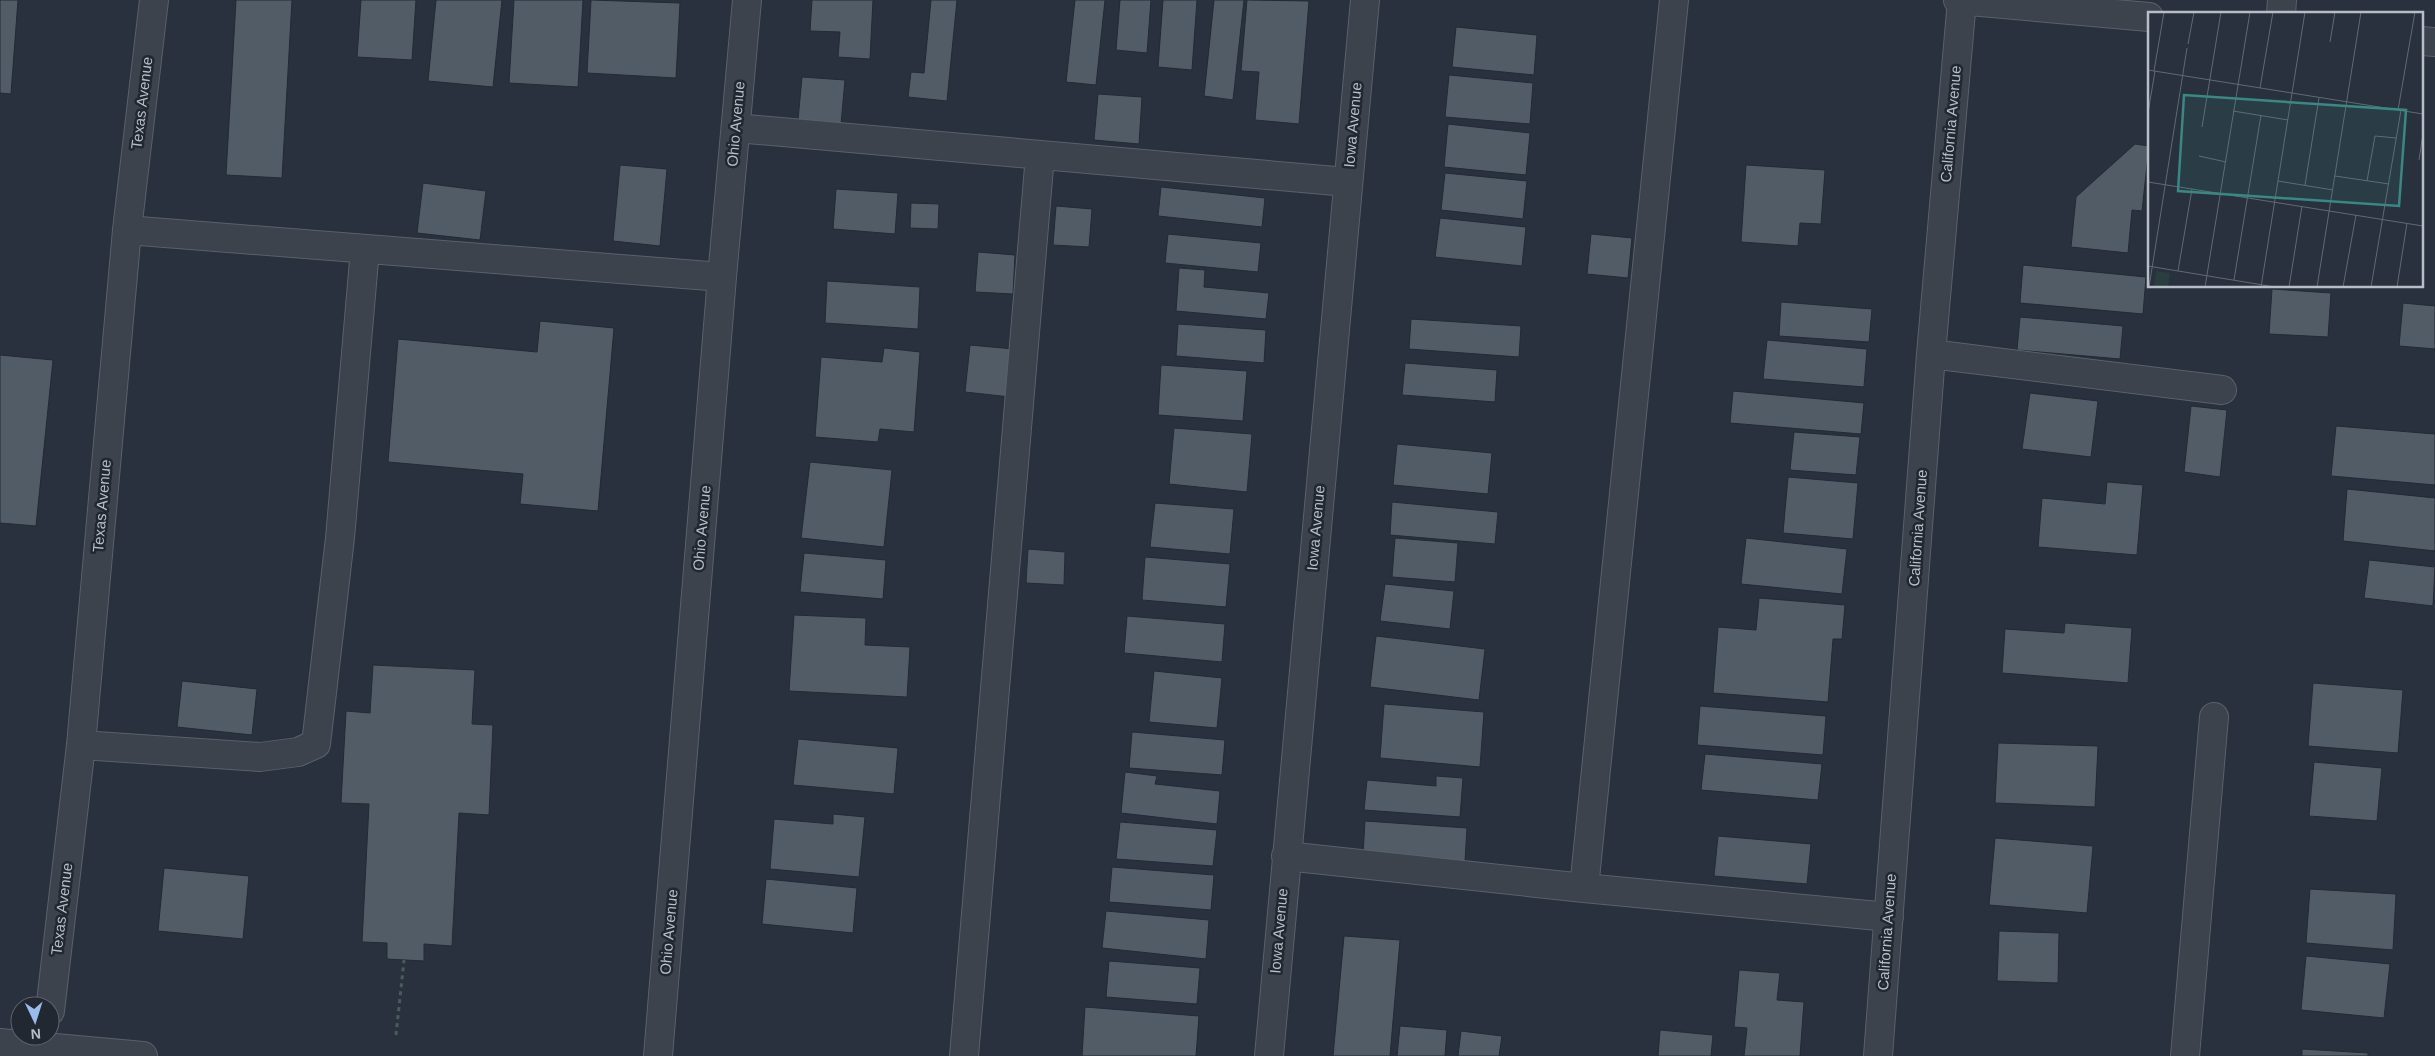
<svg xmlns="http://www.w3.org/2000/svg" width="2435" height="1056" font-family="Arial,sans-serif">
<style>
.building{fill:#525c67;stroke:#232a34}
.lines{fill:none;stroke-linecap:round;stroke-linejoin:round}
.minor-casing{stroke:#5a616b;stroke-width:30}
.path{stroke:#4a5b5d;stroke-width:3;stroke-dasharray:4 4;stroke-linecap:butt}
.minor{stroke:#3c434d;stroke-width:28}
.labels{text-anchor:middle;stroke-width:5;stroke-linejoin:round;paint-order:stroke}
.street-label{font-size:15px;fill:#b8bec8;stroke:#212832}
.inset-road{fill:none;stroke:#626975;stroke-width:1}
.view{fill:#398884;fill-opacity:0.15;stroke:#398884;stroke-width:2.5}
.inset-edge{fill:none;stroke:#b8bec8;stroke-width:2.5}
</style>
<rect width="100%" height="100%" fill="#28313d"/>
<path class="building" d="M 0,0 L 18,0 L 11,94 L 0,93 Z
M 236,0 L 292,0 L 282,178 L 226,175 Z
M 361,0 L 416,0 L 412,60 L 357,57 Z
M 436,0 L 502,0 L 493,87 L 428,81 Z
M 514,0 L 583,0 L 578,87 L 509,83 Z
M 591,0 L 680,3 L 676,78 L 587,73 Z
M 812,0 L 873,0 L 870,59 L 838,57 L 840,32 L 810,31 Z
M 931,0 L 957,0 L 947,101 L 908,97 L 911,72 L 924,73 Z
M 1075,0 L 1105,0 L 1096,85 L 1066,82 Z
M 1120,0 L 1151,0 L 1147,53 L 1116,50 Z
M 1163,0 L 1197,0 L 1192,70 L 1158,67 Z
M 1214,0 L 1244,0 L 1233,100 L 1204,96 Z
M 1247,0 L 1309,1 L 1299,124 L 1255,120 L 1259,72 L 1241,71 Z
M 1456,27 L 1537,35 L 1534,75 L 1452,67 Z
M 1449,75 L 1533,83 L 1530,124 L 1445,117 Z
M 802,77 L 845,80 L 841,124 L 798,120 Z
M 1098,94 L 1142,97 L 1139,144 L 1094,140 Z
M 1448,124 L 1530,133 L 1526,175 L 1444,167 Z
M 2135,144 L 2149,146 L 2142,211 L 2132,210 L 2128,253 L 2071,247 L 2076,197 Z
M 620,165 L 667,169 L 660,246 L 613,241 Z
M 1746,165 L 1825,170 L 1821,224 L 1800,223 L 1798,246 L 1741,242 Z
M 1445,173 L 1527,181 L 1523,219 L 1441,210 Z
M 423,183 L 486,191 L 480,240 L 417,233 Z
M 1161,187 L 1265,198 L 1262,227 L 1158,216 Z
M 836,189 L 898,193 L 895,234 L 833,229 Z
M 911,203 L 939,204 L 938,229 L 910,228 Z
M 1056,206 L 1092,209 L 1089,247 L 1053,245 Z
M 1440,218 L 1526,227 L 1522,266 L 1435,257 Z
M 1168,234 L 1261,243 L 1258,272 L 1165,263 Z
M 1591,234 L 1632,238 L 1628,278 L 1587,274 Z
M 978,252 L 1015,255 L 1013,294 L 975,292 Z
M 2023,265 L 2146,277 L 2143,314 L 2020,303 Z
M 1179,268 L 1205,270 L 1204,287 L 1269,293 L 1266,319 L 1176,311 Z
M 827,281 L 920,287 L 918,329 L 825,323 Z
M 2272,289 L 2331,293 L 2328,337 L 2269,334 Z
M 1781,302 L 1872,309 L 1869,342 L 1779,336 Z
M 2403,303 L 2435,306 L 2435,349 L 2399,346 Z
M 2020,317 L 2123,326 L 2120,359 L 2017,350 Z
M 1411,319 L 1521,326 L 1519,357 L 1409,349 Z
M 540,321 L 614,328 L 598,511 L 520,504 L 523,474 L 388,462 L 398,339 L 537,352 Z
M 1178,324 L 1266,330 L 1264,363 L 1176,356 Z
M 1767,340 L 1867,349 L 1864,387 L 1763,379 Z
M 970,345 L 1014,349 L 1010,397 L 965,392 Z
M 884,348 L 920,352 L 914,432 L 880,429 L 878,442 L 815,437 L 821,357 L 882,362 Z
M 0,355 L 53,360 L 36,526 L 0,523 Z
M 1405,363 L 1497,370 L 1495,402 L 1402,395 Z
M 1161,365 L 1247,371 L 1243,421 L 1158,415 Z
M 1733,391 L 1864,403 L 1861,434 L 1730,423 Z
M 2030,393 L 2098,401 L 2091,457 L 2022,449 Z
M 2191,406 L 2227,410 L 2220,477 L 2184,472 Z
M 2336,426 L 2435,434 L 2435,485 L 2331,476 Z
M 1174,428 L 1252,434 L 1247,492 L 1169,484 Z
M 1794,432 L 1860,437 L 1856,475 L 1790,470 Z
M 1397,444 L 1492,453 L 1488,494 L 1393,485 Z
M 810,462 L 892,470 L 884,547 L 801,538 Z
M 1788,477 L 1858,483 L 1853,539 L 1783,533 Z
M 2107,482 L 2143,485 L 2137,555 L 2038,547 L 2042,498 L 2105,504 Z
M 2347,489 L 2435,498 L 2435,551 L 2343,541 Z
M 1392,502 L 1498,512 L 1495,544 L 1390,535 Z
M 1155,503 L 1234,509 L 1230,554 L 1150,547 Z
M 1395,538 L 1458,543 L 1455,582 L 1392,577 Z
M 1746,538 L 1847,549 L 1842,594 L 1741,584 Z
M 1028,549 L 1065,552 L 1064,585 L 1026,583 Z
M 804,553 L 886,560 L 883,599 L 800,592 Z
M 1145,557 L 1230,564 L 1226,607 L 1142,600 Z
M 2369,560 L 2435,567 L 2433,606 L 2364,598 Z
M 1385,584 L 1454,591 L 1450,629 L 1380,621 Z
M 1759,598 L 1845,605 L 1842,639 L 1833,639 L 1828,702 L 1713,693 L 1718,627 L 1756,630 Z
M 794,615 L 866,618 L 865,645 L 910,647 L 907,697 L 789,691 Z
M 1127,616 L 1225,624 L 1222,662 L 1124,653 Z
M 2065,623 L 2132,628 L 2128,683 L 2002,673 L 2005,629 L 2064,633 Z
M 1376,636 L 1485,649 L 1479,700 L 1370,687 Z
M 373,665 L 475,670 L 472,724 L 493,725 L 489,815 L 459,813 L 452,946 L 424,944 L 424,961 L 387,959 L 387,943 L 362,942 L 369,804 L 341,803 L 346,711 L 370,713 Z
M 1154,671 L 1222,678 L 1217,728 L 1149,722 Z
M 182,681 L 257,689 L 252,735 L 177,727 Z
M 2313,683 L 2403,690 L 2398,753 L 2308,746 Z
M 1384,704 L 1484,712 L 1480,767 L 1380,758 Z
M 1700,706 L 1826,716 L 1823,755 L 1697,745 Z
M 1132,732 L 1225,740 L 1222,775 L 1129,768 Z
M 798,739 L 898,748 L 894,794 L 793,785 Z
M 1998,743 L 2098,746 L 2095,807 L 1995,803 Z
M 1705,754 L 1822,764 L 1818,800 L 1701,790 Z
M 2314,762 L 2382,768 L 2377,821 L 2309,816 Z
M 1125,772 L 1157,776 L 1155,784 L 1220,791 L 1217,824 L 1121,813 Z
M 1436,776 L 1463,778 L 1460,817 L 1364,810 L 1367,780 L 1436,786 Z
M 833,814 L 865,817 L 859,877 L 770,869 L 774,819 L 833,824 Z
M 1365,821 L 1467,828 L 1465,861 L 1363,854 Z
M 1120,822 L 1217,830 L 1213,866 L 1116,859 Z
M 1718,836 L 1811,844 L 1807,884 L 1714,876 Z
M 1995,838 L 2093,846 L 2087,913 L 1989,905 Z
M 1112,867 L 1214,875 L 1211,910 L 1109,902 Z
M 164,868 L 249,876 L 243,939 L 158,931 Z
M 766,879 L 857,888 L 853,933 L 762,924 Z
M 2310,889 L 2396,894 L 2393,950 L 2306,943 Z
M 1106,911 L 1209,920 L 1206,959 L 1102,948 Z
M 1999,931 L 2059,933 L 2058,983 L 1997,981 Z
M 1344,936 L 1400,940 L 1390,1056 L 1333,1056 Z
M 2306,956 L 2390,964 L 2384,1018 L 2301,1010 Z
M 1109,961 L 1200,968 L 1197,1004 L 1106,997 Z
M 1739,970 L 1780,973 L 1777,1000 L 1804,1002 L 1800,1056 L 1744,1056 L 1747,1028 L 1734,1027 Z
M 1085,1007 L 1199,1016 L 1196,1056 L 1082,1056 Z
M 1400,1026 L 1447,1030 L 1445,1056 L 1397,1056 Z
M 1660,1030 L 1713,1035 L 1711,1056 L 1658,1056 Z
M 1461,1031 L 1502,1036 L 1499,1056 L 1458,1056 Z
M 2302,1049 L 2368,1053 L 2368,1056 L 2302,1056 Z"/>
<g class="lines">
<defs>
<path id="minor" d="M 1958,0 L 2149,17
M 2281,14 L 2282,0
M 2421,41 L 2435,42
M 736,128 L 1347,182
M 127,230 L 722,277
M 1931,354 L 2222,390
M 81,745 L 260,757 L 298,752 L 316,744 L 340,538 L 365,249
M 1286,856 L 1584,888 L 1889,917
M 1584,888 L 1674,0
M 50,1011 L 81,745 L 127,230 L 154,0
M 0,1043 L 143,1056
M 658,1056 L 722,277 L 747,0
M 964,1056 L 1040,155
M 1269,1056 L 1365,0
M 1878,1056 L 1931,354 L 1962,0
M 2185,1056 L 2214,717"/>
</defs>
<use href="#minor" class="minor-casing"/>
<path class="path" d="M 396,1035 L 404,960"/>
<use href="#minor" class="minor"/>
</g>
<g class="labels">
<g class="street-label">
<text transform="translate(142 103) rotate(-83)" y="5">Texas Avenue</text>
<text transform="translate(736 124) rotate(-85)" y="5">Ohio Avenue</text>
<text transform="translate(1951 124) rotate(-85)" y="5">California Avenue</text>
<text transform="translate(1353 125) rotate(-85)" y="5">Iowa Avenue</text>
<text transform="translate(102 506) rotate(-85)" y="5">Texas Avenue</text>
<text transform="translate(702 528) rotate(-85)" y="5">Ohio Avenue</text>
<text transform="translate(1316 528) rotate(-85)" y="5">Iowa Avenue</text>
<text transform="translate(1918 528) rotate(-86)" y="5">California Avenue</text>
<text transform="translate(62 909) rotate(-83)" y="5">Texas Avenue</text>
<text transform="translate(1279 931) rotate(-85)" y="5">Iowa Avenue</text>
<text transform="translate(669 932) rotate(-85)" y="5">Ohio Avenue</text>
<text transform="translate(1887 932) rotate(-86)" y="5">California Avenue</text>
</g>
</g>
<g transform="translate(2148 12)">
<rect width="275" height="275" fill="#28313d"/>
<path d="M 8,259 L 22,261 L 20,275 L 6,275 Z" fill="#2b3e3f"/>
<path class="inset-road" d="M 182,30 L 187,0M 40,32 L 46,0M 0,58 L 275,102M 6,59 L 16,0M 112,76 L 125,0M 250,98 L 267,0M 85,99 L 140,108M 0,101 L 7,59M 54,115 L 73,0M 51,144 L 78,150M 271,148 L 275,122M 187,164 L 241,172M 130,169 L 185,178M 219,169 L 227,124 L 248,126M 0,170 L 275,214M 157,173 L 171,86M 0,254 L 127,275M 30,259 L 44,177M 86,268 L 113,103M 1,275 L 39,36M 57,275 L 102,0M 113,275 L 157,0M 141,275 L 154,194M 169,275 L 213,0M 195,275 L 208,203M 223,275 L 253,98M 249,275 L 259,211"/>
<path class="view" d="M 36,83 L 258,98 L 251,194 L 30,179 Z"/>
<rect width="275" height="275" class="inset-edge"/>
</g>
<g transform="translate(35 1021) rotate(176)"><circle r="24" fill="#212832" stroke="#5d646e"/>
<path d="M0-4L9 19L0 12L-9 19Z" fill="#99baec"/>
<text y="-8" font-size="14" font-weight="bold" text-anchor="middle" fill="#b8bec8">N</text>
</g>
</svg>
